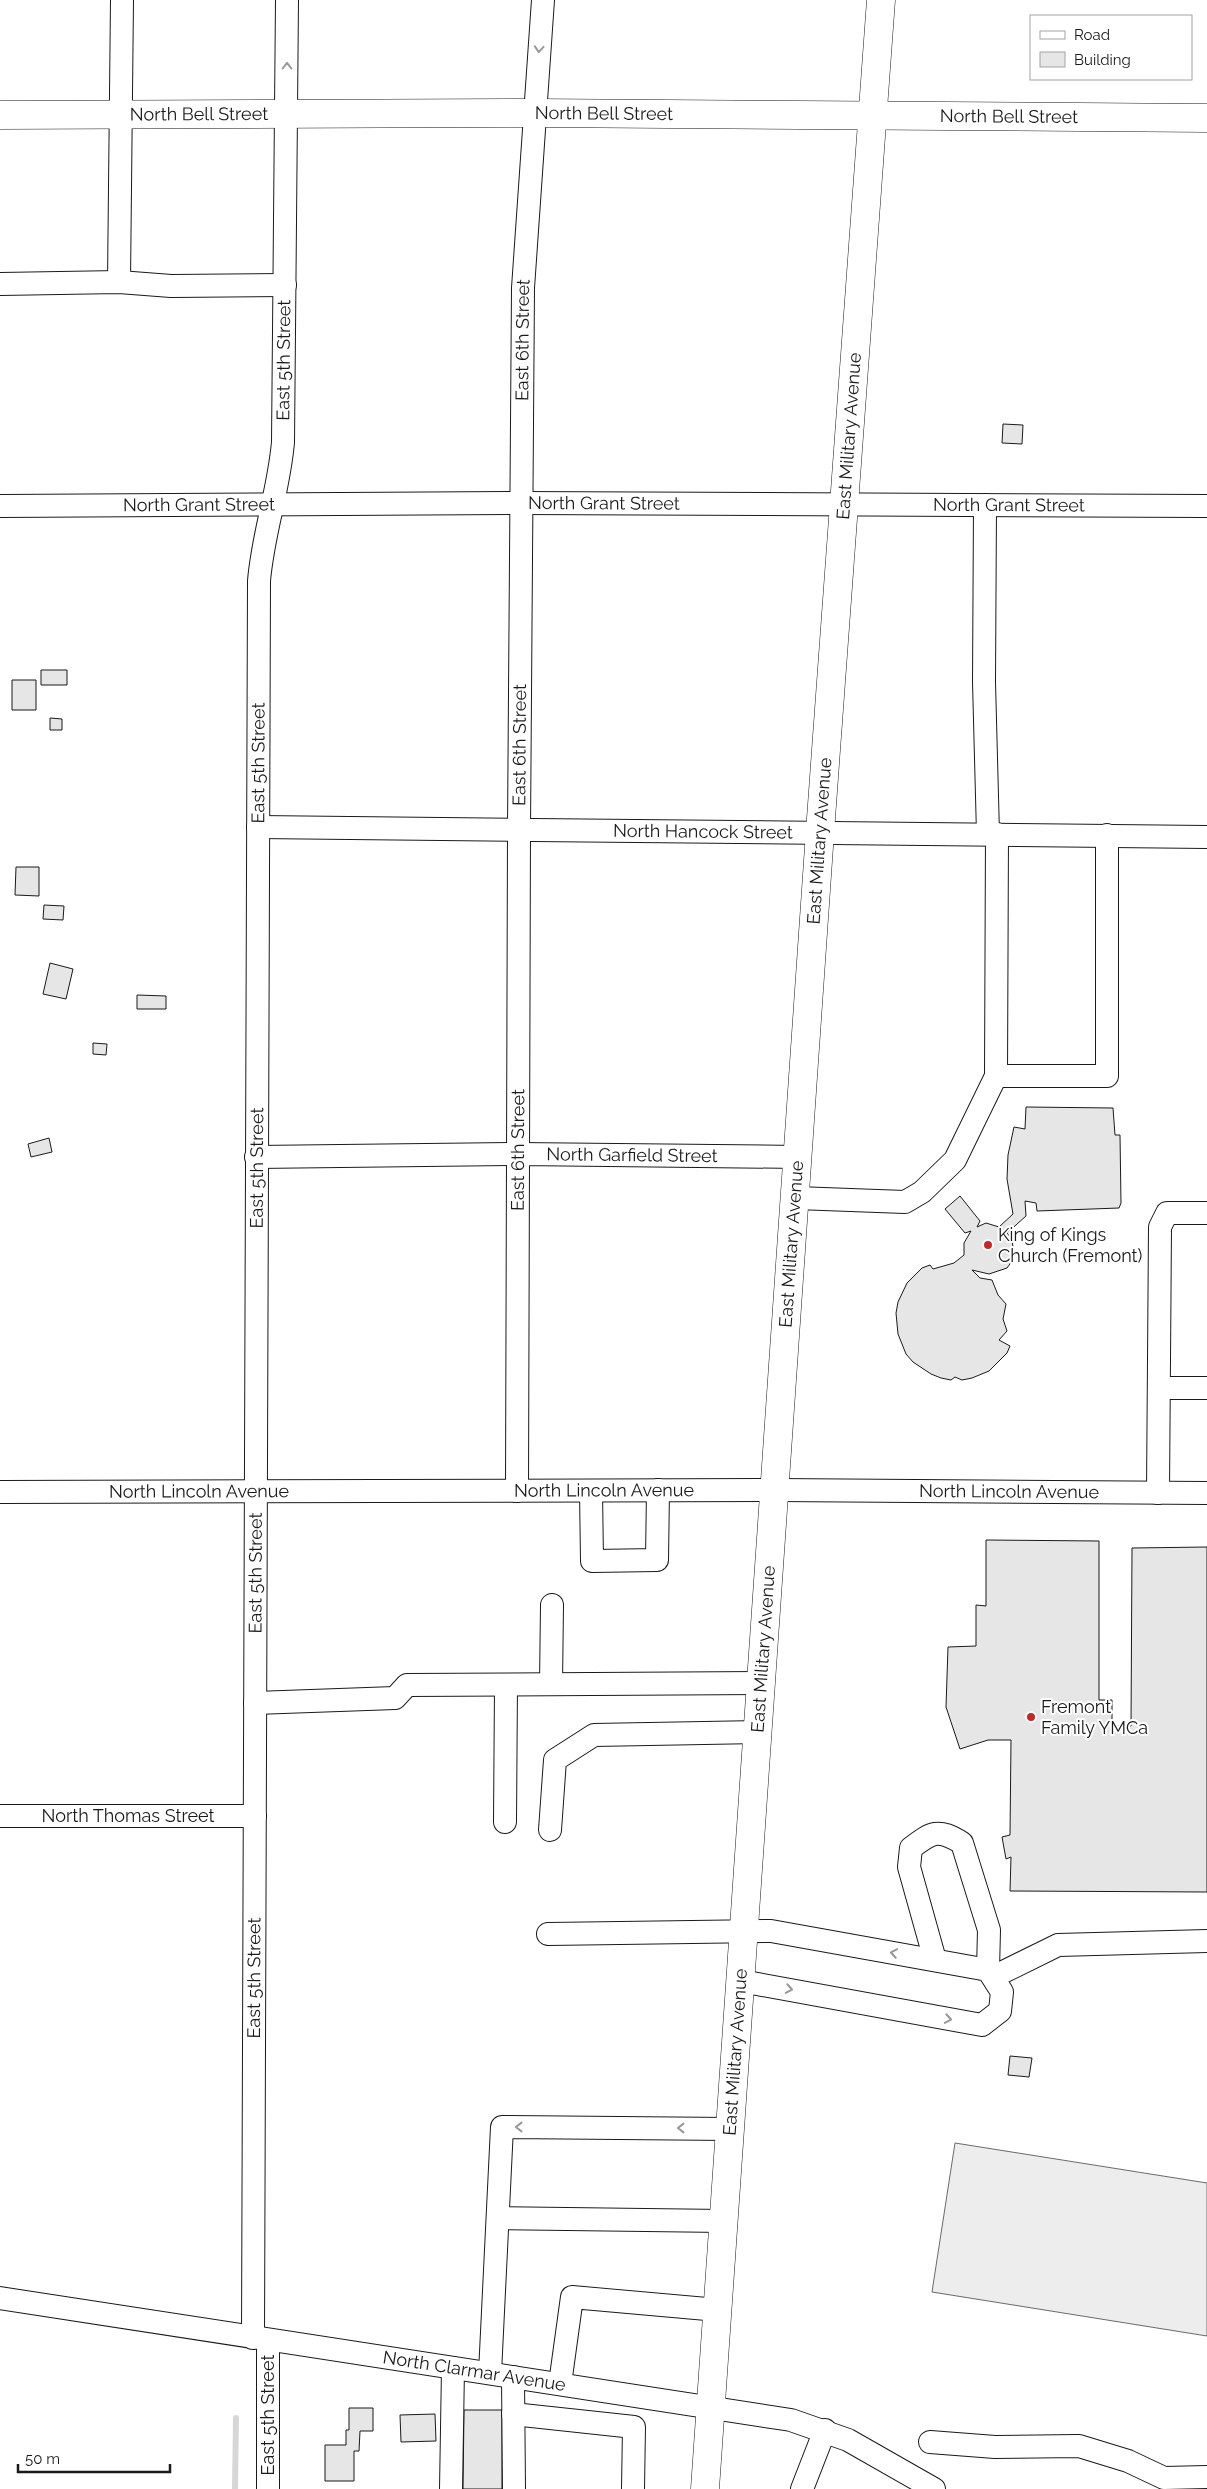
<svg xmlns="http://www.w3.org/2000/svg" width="1207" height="2489" font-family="Raleway,sans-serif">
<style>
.built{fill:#ededed;stroke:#6a6a6a}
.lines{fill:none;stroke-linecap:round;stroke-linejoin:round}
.stream{stroke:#d7d7d7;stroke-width:6}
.building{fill:#e6e6e6;stroke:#1a1a1a}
.minor-casing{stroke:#1a1a1a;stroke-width:24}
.major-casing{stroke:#1a1a1a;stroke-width:29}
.minor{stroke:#fff;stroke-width:22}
.major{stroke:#fff;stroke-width:28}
.oneway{stroke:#989898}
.poi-dot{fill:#c62828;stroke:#fff;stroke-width:2}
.labels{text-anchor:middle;stroke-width:4;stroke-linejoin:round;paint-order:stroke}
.street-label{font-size:18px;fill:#1a1a1a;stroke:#fff}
.poi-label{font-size:18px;fill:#1a1a1a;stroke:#fff;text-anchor:start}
</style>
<rect width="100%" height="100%" fill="#fff"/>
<path class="built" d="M 955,2143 L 1207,2183 L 1207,2336 L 932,2292 Z"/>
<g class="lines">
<path class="stream" d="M 235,2489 L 236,2418"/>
</g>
<path class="building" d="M 1003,424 L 1023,425 L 1022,444 L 1002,443 Z
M 41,670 L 67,670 L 67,685 L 41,685 Z
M 12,680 L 36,680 L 36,710 L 12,710 Z
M 50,718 L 62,719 L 62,730 L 50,730 Z
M 16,867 L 39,867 L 39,896 L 15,895 Z
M 44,905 L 64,906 L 63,920 L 43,919 Z
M 50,963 L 73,969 L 66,999 L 43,994 Z
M 137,995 L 166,996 L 166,1009 L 137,1009 Z
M 93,1043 L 107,1044 L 106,1055 L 93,1054 Z
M 1026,1107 L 1113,1108 L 1115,1135 L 1120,1135 L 1121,1203 L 1119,1208 L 1037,1211 L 1036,1203 L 1025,1201 L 1026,1216 L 1007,1233 L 1012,1239 L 1013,1247 L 1012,1261 L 1007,1268 L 989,1274 L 972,1270 L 980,1278 L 992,1280 L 998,1295 L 1006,1304 L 1003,1319 L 1007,1331 L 999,1340 L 1010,1346 L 1007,1353 L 989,1371 L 972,1378 L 962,1380 L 955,1377 L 951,1380 L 941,1378 L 931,1374 L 913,1362 L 906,1354 L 898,1334 L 896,1313 L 898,1302 L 907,1283 L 922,1268 L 930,1265 L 933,1269 L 954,1263 L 964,1255 L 964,1243 L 971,1231 L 965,1233 L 945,1209 L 960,1196 L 980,1221 L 977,1227 L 986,1223 L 999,1227 L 1013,1214 L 1007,1179 L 1008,1155 L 1014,1127 L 1025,1129 Z
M 49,1138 L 52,1152 L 31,1157 L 28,1144 Z
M 986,1540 L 1099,1541 L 1099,1700 L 1112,1700 L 1112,1726 L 1131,1726 L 1132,1548 L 1207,1547 L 1207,1892 L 1010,1891 L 1011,1857 L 1006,1859 L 1002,1837 L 1010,1835 L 1011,1740 L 988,1740 L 960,1749 L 946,1707 L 948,1647 L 976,1646 L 976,1605 L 986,1606 Z
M 1010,2056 L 1032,2058 L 1029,2077 L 1008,2075 Z
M 349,2408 L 373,2408 L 373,2431 L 360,2431 L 359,2451 L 354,2451 L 354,2481 L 325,2481 L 325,2445 L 346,2445 L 346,2430 L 349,2430 Z
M 464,2410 L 502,2410 L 502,2489 L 463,2489 Z
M 435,2414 L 436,2441 L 401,2442 L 400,2415 Z"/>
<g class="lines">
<defs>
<g id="minor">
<path d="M 119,282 L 122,0"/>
<path d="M 0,284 L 119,282 L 171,286 L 285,285"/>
<path d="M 985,505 L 984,682 L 988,834"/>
<path id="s1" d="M 0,506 L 521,503 L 1207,506"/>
<path id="s2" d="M 258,827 L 1207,837"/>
<path d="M 996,1076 L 1107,1076 L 1107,835"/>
<path id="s3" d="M 256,1157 L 519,1154 L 799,1157"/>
<path d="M 796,1198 L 905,1202 L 922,1192 L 955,1160 L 996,1076 L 997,834"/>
<path d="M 1159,1388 L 1207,1388"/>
<path id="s4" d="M 517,1491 L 519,829 L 523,288 L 543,0"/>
<path d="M 591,1491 L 592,1561 L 657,1560 L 658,1490"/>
<path id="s5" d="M 0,1492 L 776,1490 L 1207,1493"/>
<path d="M 1158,1493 L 1160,1227 L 1167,1213 L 1207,1213"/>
<path d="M 551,1684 L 552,1605"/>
<path d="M 255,1703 L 395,1698 L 407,1685 L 762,1683"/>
<path id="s6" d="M 0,1816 L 255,1816"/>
<path d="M 505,1822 L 506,1685"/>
<path d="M 550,1830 L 555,1760 L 594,1735 L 759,1732"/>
<path d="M 548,1934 L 771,1931 L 988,1970 L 1002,1992 L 1000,2011 L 982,2025 L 741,1981"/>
<path d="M 935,1960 L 909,1867 L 911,1848 C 932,1832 938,1828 962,1843 L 989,1930 L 988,1970"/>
<path d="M 993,1977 L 1058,1945 L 1207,1941"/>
<path d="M 498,2218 L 724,2221"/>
<path id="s7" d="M 0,2298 L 791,2420 L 848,2440 L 934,2489"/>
<path id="s8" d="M 253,2338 L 259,581 C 263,533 279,490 283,442 L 287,0"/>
<path d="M 490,2373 L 502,2127 L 730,2129"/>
<path d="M 513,2377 L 514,2489"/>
<path d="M 560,2384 L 572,2297 L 718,2310"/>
<path d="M 513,2414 L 634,2427 L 633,2489"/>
<path d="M 930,2442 L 995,2447 L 1079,2446 L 1128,2461 L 1164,2478 L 1207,2477"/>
<path d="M 268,2489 L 268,2340"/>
<path d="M 451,2489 L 453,2368"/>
<path d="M 802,2489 L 825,2430"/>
</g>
<g id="major">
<path id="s9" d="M 0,115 L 535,113 L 1207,118"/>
<path id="s10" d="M 705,2489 L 820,832 L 881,0"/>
</g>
</defs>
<use href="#minor" class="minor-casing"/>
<use href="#major" class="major-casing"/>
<use href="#minor" class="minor"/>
<use href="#major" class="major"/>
</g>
<defs><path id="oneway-chevron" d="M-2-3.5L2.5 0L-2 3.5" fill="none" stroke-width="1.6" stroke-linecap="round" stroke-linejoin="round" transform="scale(1.25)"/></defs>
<g class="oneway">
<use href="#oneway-chevron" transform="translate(539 49) rotate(94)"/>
<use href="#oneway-chevron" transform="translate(287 66) rotate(-90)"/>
<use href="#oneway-chevron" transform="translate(894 1953) rotate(-170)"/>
<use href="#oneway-chevron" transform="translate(789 1989) rotate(10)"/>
<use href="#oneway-chevron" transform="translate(948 2019) rotate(10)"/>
<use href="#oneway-chevron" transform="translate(519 2127) rotate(-180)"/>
<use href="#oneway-chevron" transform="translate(681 2128) rotate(-180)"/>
</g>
<g class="poi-dot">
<circle cx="988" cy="1245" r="5"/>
<circle cx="1031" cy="1717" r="5"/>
</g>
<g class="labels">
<g class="street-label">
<text dy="6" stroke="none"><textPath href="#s9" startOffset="199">North Bell Street</textPath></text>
<text dy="6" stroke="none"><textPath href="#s9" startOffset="604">North Bell Street</textPath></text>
<text dy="6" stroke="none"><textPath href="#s9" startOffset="1009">North Bell Street</textPath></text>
<text dy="6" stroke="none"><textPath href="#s4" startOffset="1151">East 6th Street</textPath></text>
<text dy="6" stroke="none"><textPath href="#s8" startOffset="1980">East 5th Street</textPath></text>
<text dy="6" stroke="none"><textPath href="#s10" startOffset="2058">East Military Avenue</textPath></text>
<text dy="6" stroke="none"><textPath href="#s1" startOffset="199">North Grant Street</textPath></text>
<text dy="6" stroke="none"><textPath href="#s1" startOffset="604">North Grant Street</textPath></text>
<text dy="6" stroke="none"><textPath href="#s1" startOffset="1009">North Grant Street</textPath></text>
<text dy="6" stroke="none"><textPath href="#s4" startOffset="746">East 6th Street</textPath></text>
<text dy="6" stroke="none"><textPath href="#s8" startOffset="1575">East 5th Street</textPath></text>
<text dy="6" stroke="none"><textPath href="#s2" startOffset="445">North Hancock Street</textPath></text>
<text dy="6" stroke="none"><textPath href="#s10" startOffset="1652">East Military Avenue</textPath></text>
<text dy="6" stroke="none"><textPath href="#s4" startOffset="341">East 6th Street</textPath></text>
<text dy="6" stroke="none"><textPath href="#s3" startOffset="376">North Garfield Street</textPath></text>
<text dy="6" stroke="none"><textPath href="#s8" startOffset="1170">East 5th Street</textPath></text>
<text dy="6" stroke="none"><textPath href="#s10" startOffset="1248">East Military Avenue</textPath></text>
<text dy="6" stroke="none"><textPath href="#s5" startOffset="199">North Lincoln Avenue</textPath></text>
<text dy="6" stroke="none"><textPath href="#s5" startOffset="604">North Lincoln Avenue</textPath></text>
<text dy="6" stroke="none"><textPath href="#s5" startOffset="1009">North Lincoln Avenue</textPath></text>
<text dy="6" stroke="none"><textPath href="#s8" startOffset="765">East 5th Street</textPath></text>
<text dy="6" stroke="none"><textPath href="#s10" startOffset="842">East Military Avenue</textPath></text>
<text dy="6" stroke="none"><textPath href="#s6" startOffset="128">North Thomas Street</textPath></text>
<text dy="6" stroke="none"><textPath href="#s8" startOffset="360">East 5th Street</textPath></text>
<text dy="6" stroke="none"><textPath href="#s10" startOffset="438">East Military Avenue</textPath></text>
<text dy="6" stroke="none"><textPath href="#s7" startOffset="480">North Clarmar Avenue</textPath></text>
<text transform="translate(268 2415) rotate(-90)" y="6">East 5th Street</text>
</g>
<g class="poi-label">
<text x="998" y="1241">King of Kings<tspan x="998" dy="21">Church (Fremont)</tspan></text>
<text x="1041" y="1713">Fremont<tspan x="1041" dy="21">Family YMCa</tspan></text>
</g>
</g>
<rect x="1030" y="15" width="162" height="65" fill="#ffffff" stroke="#a3a3a3"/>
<rect x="1040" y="31" width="25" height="8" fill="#ffffff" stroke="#a3a3a3"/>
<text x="1074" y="40" font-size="15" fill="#1a1a1a">Road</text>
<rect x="1040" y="52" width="25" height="15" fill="#e6e6e6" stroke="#a3a3a3"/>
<text x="1074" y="65" font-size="15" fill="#1a1a1a">Building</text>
<path d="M18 2464v8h152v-8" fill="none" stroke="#1a1a1a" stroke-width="2.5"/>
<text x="25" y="2464" font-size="15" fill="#1a1a1a" stroke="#ffffff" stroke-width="4" paint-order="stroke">50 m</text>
</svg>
